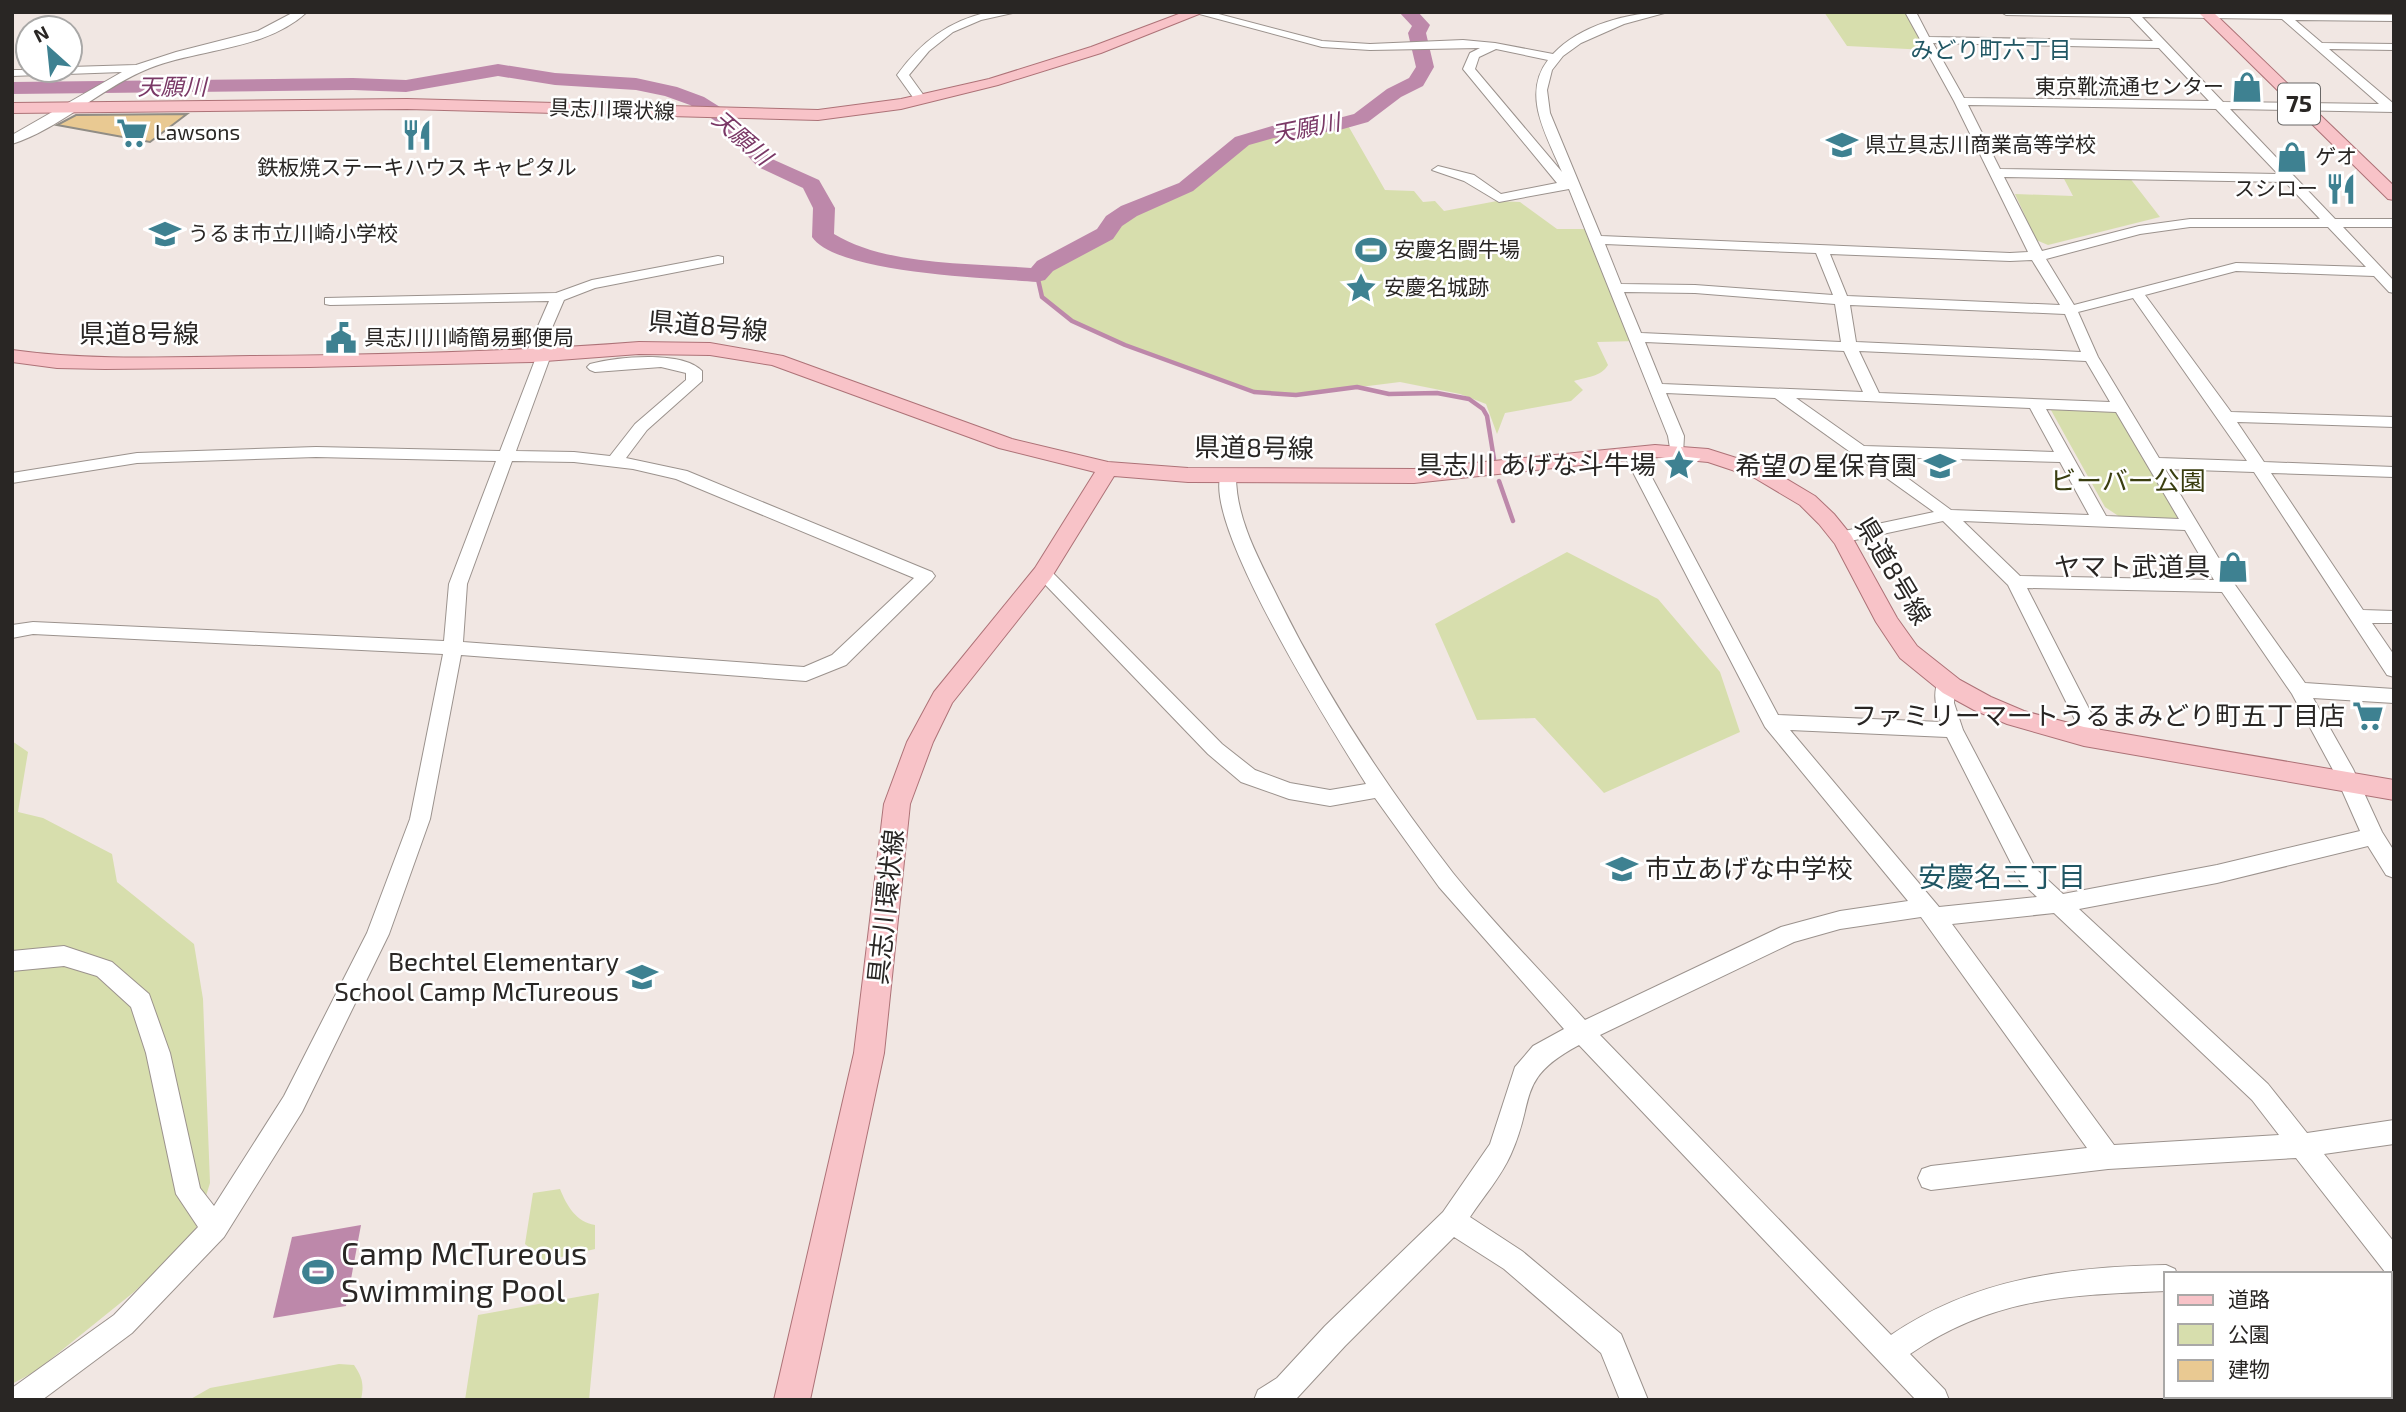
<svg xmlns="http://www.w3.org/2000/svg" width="2406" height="1412" font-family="'Exo 2','Noto Sans JP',sans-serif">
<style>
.green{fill:#d7dead}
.water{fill:#bd88aa}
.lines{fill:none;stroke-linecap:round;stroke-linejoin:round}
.stream{stroke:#bd88aa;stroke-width:4.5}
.river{fill:#bd88aa;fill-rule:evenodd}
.building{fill:#e9c992;stroke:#918d85;stroke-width:2}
.minor-casing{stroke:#9b928d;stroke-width:2}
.major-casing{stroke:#ad7277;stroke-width:2}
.minor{fill:#fff;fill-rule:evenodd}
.major{fill:#f8c3c8;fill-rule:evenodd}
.labels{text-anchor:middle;stroke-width:5;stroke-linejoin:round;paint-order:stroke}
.far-poi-label{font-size:21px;fill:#292624;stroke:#fff;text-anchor:start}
.far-street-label{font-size:21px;fill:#292624;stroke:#fff}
.far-neighbourhood-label{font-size:23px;fill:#205663;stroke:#fff}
.far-water-label{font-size:23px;font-style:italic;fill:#7a3866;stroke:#fff}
.shield{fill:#fff;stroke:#696766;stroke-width:2}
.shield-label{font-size:24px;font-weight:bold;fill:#292624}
.street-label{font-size:26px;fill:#292624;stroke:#fff}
.poi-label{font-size:26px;fill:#292624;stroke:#fff;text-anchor:end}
.park-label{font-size:26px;fill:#3a3e10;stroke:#fff}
.neighbourhood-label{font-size:28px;fill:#205663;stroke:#fff}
.near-poi-label{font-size:32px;fill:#292624;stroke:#fff;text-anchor:start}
</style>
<rect width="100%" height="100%" fill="#f1e7e3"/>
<path class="green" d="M 1824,12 L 1910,12 L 1928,50 L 1847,46 Z
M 1346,122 L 1385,190 L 1414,191 L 1423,202 L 1435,201 L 1444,211 L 1497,201 L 1520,202 L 1557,229 L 1588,229 L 1637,341 L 1597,342 L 1608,365 C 1601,377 1586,377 1574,381 L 1583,390 L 1571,401 L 1505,413 L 1497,434 L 1486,404 L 1460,394 L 1400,382 L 1296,395 L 1254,392 L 1125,345 L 1072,321 L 1042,297 L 1037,275 L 1045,266 L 1105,234 L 1114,221 L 1129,211 L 1173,193 L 1197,179 L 1242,141 L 1272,132 Z
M 2062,175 L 2129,177 L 2160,217 L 2048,245 L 2036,240 L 2015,194 L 2073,196 Z
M 2047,403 L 2119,407 L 2188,520 L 2120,517 L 2105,507 Z
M 1567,552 L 1658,599 L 1720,672 L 1740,732 L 1604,793 L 1535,718 L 1477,720 L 1435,624 Z
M 12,741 L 28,752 L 18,812 L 43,818 L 112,854 L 117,882 L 194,944 L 203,999 L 210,1183 L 194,1235 L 134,1292 L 36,1371 L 12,1384 Z
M 560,1189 C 567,1206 576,1222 595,1225 L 595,1249 L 545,1261 L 525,1244 L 533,1193 Z
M 599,1293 L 589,1400 L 465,1400 L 478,1315 Z
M 339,1364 L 354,1365 C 363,1378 364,1385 361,1400 L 189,1400 L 210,1388 Z"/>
<path class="water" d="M 361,1225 L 346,1306 L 273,1318 L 292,1237 Z"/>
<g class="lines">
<path class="stream" d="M 1037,275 L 1042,297 L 1072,321 L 1125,345 L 1254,392 L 1296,395 L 1357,387 L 1389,394 L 1437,393 L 1469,399 L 1483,409 L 1487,416 L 1494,459
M 1499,481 L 1513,521"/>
<path class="river" d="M 1399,12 L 1418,12 L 1430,25 L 1426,33 L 1434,67 L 1423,86 L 1401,97 L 1368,122 L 1336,131 L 1274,138 L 1249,145 L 1193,191 L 1137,216 L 1122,226 L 1113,239 L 1053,271 L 1045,280 L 1037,282 C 992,278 837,274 812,237 L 813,208 L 803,188 L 758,167 L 714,120 L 690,105 L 665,96 L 636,90 L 555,85 L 498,76 L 406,92 L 353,90 L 12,94 L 12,82 L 353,78 L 406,80 L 498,64 L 555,73 L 636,78 L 677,87 L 704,97 L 728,112 L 772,159 L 819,180 L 835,208 L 834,234 C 886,266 971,263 1031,268 L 1037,261 L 1097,229 L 1106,216 L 1121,206 L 1179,183 L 1235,137 L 1272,126 L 1335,119 L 1354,114 L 1387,89 L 1409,78 L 1416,67 L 1408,33 L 1412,26 Z"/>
</g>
<path class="building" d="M 187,114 L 150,142 L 57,125 L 76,115 Z"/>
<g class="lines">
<defs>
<path id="minor" d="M 294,12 L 307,12 C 264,52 194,48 143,71 C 99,90 57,130 12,144 L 12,135 L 122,72 L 12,76 L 12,70 L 70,70 L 70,67 L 136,65 L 176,52 L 258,31 Z
M 989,12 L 1017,12 L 981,20 L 953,32 L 929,51 L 909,75 L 927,100 L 917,103 L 897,75 C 921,42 948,21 989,12 Z
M 1192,12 L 1211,12 L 1322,41 L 1370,44 L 1463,40 L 1495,43 L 1553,54 C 1580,25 1629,12 1668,12 L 1624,24 L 1581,43 L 1563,56 L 1552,70 L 1547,90 L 1550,113 L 1601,236 L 2010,253 L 2028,252 L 1954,101 L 1905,12 L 1916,12 L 1929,37 L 2153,41 L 2130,17 L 2006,15 L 2001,12 L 2394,15 L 2394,21 L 2295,20 L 2322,43 L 2394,44 L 2394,50 L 2329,49 L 2394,104 L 2394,112 L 2230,109 L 2335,219 L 2394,219 L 2394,227 L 2343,227 L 2394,281 L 2394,293 L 2389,292 L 2374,276 L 2236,271 L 2145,295 L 2231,412 L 2394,417 L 2394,427 L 2237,422 L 2264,462 L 2394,467 L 2394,477 L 2271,473 L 2363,610 L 2394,611 L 2394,623 L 2372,623 L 2394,655 L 2394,677 L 2387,675 L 2254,472 L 2165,469 L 2233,582 L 2305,683 L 2394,689 L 2394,703 L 2313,698 L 2353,769 L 2382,832 L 2394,851 L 2394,878 L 2386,875 L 2368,846 L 2217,883 L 2079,909 L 2268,1084 L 2307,1133 L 2394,1120 L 2394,1144 L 2324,1154 L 2394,1242 L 2394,1276 L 2385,1272 L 2296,1158 L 2108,1169 L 1931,1190 L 1922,1187 L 1918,1178 L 1922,1169 L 1931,1166 L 2087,1148 L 1921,917 L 1840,929 L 1794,942 L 1600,1035 L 1891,1335 C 1975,1278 2067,1267 2166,1265 L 2175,1269 L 2177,1274 L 2166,1274 L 2166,1291 C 2069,1295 1993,1297 1910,1354 L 1945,1390 L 1949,1400 L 1916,1400 L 1579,1045 C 1515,1079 1536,1099 1511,1154 C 1501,1177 1483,1197 1470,1217 L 1522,1251 L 1621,1334 L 1648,1400 L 1620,1400 L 1601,1353 L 1504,1269 L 1454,1237 L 1345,1346 L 1297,1398 L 1254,1400 L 1258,1390 L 1277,1378 L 1325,1326 L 1443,1212 L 1490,1144 L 1515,1067 L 1533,1046 L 1564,1029 L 1439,887 L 1375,798 L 1330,806 L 1289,799 L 1241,782 L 1208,754 L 1034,573 L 1043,567 L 1049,569 L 1222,744 L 1255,770 L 1290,783 L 1330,790 L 1366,784 C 1336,736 1198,519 1222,472 L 1228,471 L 1236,476 C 1236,520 1260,561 1279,600 C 1327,697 1387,788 1453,873 C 1494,924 1541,971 1585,1020 L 1781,927 L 1840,911 L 1908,901 L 1765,727 L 1623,453 L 1631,448 L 1639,453 L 1778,715 L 1941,722 C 1936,707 1932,694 1939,679 L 1953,679 L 1955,684 L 1954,703 L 1963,730 L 2036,869 L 2063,894 L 2217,865 L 2360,831 L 2333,770 L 2292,694 L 2222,592 L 2027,588 L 2104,738 L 2101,743 L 2094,745 L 2087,743 L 2084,738 L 2008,585 L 1943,521 L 1841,543 L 1835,541 L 1832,537 L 1835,533 L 1934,512 L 1775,398 L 1666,393 L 1684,436 L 1683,454 L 1671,454 L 1668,436 L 1569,189 L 1499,202 L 1464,181 L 1432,170 L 1438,166 L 1474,175 L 1501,194 L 1557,183 L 1463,69 L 1470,53 L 1480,48 L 1370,50 L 1322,47 ZM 2142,17 L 2282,19 L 2379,104 L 2223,102 ZM 1933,43 L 2159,48 L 2209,101 L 1964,98 ZM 1496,49 L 1548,60 C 1521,95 1547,136 1562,172 L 1475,69 L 1479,57 ZM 1968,105 L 2216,109 L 2278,174 L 2000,169 ZM 2004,177 L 2285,182 L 2320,219 L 2190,219 L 2139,226 L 2042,251 ZM 2190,227 L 2328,227 L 2366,267 L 2236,263 L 2074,305 L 2046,259 L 2140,234 ZM 1605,244 L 1816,253 L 1833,295 L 1695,285 L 1621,284 ZM 1830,254 L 2010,261 L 2032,260 L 2060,305 L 1847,296 ZM 1624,292 L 1695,293 L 1835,304 L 1841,342 L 1641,333 ZM 2133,298 L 2247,461 L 2159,458 L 2098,357 L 2078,312 ZM 1850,305 L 2065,314 L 2081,352 L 1856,342 ZM 1645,342 L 1844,351 L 1863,392 L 1662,384 ZM 1859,351 L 2086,361 L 2110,402 L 1879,393 ZM 1796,398 L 2030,408 L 2054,452 L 1864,446 ZM 2046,409 L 2116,412 L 2179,519 L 2106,516 ZM 1879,457 L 2060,462 L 2089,515 L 1951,510 ZM 1963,521 L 2185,530 L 2214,580 L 2020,576 ZM 1790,730 L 1947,737 L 2020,881 L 2037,897 L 1939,907 ZM 2054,913 L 2252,1100 L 2279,1135 L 2114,1145 L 1952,924 Z
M 718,256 L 723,257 L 723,263 L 595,288 L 564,300 L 542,351 L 549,352 L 551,355 L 516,451 L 574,452 L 610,456 L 635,424 L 686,380 L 686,373 L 661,367 L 595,372 L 590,370 L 587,367 L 590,364 C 616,357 682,350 702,371 L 702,381 L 647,430 L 626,458 L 687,471 L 932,572 L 935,576 L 932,580 L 846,665 L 806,681 L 461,655 L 430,819 L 389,934 L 302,1112 L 224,1237 L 132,1333 L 42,1400 L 12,1400 L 12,1388 L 114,1315 L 198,1227 L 176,1194 L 146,1053 L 131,1007 L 97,976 L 64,966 L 12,971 L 12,951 L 64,946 L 112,962 L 149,994 L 170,1053 L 200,1188 L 214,1206 L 284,1096 L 367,933 L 410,819 L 443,654 L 33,634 L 12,638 L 12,625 L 33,622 L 444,641 L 449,584 L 496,461 L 316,457 L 137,463 L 12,483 L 12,473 L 137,453 L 316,447 L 500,451 L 535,360 L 527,359 L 525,356 L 549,301 L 330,305 L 325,304 L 325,298 L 556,293 L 592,280 ZM 512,461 L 574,462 L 633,469 L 676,479 L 914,578 L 832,655 L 804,667 L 463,642 L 467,584 Z
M 2390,1285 L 2394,1285 L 2394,1311 L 2390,1311 Z"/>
<path id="major" d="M 1184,12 L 1204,12 L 1101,53 L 998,85 L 901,109 L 818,120 L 407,109 L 12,113 L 12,103 L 407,99 L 818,110 L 901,99 L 989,79 L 1091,47 Z
M 2198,12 L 2213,12 L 2394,186 L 2394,200 L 2388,199 Z
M 639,342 L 710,343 L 783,356 L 1012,439 L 1108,462 L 1188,468 L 1414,469 L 1655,445 L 1708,449 L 1768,468 L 1815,496 L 1834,514 L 1851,535 L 1897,618 L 1917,646 L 1960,680 L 1991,697 L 2024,711 L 2084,727 L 2394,780 L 2394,800 L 2084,746 L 2007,724 L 1974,710 L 1943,693 L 1900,658 L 1876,622 L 1835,544 L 1819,524 L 1800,505 L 1753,477 L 1708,462 L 1655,457 L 1414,483 L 1188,482 L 1114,476 L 1051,578 L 952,703 L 933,742 L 910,804 L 884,1053 L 810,1400 L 774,1400 L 854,1053 L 884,804 L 907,742 L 934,692 L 1035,568 L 1095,472 L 999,448 L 772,365 L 710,355 L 639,354 L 532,362 L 309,367 L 105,369 L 57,368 L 12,362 L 12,350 C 91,361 171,357 251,356 C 381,355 510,352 639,342 Z"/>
</defs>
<use href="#minor" class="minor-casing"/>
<use href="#major" class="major-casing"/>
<use href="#minor" class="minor"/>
<use href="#major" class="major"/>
</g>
<defs>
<symbol id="shop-bare" viewBox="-9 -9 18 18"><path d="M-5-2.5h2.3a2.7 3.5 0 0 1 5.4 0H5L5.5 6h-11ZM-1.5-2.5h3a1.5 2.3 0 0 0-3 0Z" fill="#3e8191" stroke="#fff" stroke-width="2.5" paint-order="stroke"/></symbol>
<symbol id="supermarket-bare" viewBox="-9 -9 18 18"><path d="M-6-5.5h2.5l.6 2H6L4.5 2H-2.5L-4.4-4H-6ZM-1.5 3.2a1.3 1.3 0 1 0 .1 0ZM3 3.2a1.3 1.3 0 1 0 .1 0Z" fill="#3e8191" stroke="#fff" stroke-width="2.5" paint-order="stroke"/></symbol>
<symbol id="restaurant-bare" viewBox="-9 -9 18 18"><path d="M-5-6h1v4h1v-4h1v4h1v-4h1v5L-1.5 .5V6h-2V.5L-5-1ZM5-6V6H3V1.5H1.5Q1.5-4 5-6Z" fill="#3e8191" stroke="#fff" stroke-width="2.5" paint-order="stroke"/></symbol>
<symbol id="school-bare" viewBox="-9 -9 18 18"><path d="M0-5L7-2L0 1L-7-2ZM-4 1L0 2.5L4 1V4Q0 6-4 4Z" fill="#3e8191" stroke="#fff" stroke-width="2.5" paint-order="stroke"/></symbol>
<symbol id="stadium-bare" viewBox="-9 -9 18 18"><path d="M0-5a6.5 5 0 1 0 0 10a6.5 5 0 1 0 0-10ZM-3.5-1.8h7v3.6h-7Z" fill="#3e8191" stroke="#fff" stroke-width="2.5" paint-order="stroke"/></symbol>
<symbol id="sight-bare" viewBox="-9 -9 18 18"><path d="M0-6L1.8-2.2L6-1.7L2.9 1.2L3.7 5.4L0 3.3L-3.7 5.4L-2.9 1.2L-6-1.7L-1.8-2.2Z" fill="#3e8191" stroke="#fff" stroke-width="2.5" paint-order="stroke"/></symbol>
<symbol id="civic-bare" viewBox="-9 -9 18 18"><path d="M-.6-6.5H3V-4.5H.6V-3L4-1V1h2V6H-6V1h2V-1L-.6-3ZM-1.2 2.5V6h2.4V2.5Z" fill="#3e8191" stroke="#fff" stroke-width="2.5" paint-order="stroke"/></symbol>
</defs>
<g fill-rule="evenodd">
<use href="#shop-bare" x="2225" y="65" width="44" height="44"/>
<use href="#supermarket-bare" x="110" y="111" width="44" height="44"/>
<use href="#restaurant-bare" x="395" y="113" width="44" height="44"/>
<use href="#school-bare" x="1820" y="123" width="44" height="44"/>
<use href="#shop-bare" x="2270" y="135" width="44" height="44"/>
<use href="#restaurant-bare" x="2319" y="167" width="44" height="44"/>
<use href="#school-bare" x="143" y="212" width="44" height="44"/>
<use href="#stadium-bare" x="1349" y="228" width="44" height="44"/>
<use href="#sight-bare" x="1339" y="266" width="44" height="44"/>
<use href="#civic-bare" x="319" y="316" width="44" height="44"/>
<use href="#sight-bare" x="1657" y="443" width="44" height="44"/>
<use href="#school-bare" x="1918" y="444" width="44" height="44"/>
<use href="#shop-bare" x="2211" y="545" width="44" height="44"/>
<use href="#supermarket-bare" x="2346" y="694" width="44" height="44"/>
<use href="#school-bare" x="1600" y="847" width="44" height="44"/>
<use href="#school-bare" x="620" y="955" width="44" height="44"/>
<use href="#stadium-bare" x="296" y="1250" width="44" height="44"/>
</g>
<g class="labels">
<g class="far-poi-label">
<text x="2224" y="94" text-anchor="end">東京靴流通センター</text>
<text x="155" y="140">Lawsons</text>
<text x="1865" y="152">県立具志川商業高等学校</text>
<text x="2315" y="164">ゲオ</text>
<text x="417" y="175" text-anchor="middle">鉄板焼ステーキハウス キャピタル</text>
<text x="2318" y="196" text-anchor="end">スシロー</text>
<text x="188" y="241">うるま市立川崎小学校</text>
<text x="1394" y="257">安慶名闘牛場</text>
<text x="1384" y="295">安慶名城跡</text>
<text x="364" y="345">具志川川崎簡易郵便局</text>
</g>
<g class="far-street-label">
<text transform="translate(612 110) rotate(2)" y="7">具志川環状線</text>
</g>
<g class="far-neighbourhood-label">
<text x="1991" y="58">みどり町六丁目</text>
</g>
<g class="far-water-label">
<text x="172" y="95">天願川</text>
<text transform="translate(1306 128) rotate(-11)" y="8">天願川</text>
<text transform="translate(742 138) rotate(41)" y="8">天願川</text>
</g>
<rect class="shield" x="2278" y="83.5" width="42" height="41" rx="5"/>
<g class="shield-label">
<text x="2299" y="112">75</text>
</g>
<g class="street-label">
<text transform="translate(708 326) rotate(5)" y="9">県道8号線</text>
<text x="139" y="343">県道8号線</text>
<text transform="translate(1254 448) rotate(1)" y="9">県道8号線</text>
<text transform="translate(1893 571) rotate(59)" y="9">県道8号線</text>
<text transform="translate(886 907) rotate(-84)" y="9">具志川環状線</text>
</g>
<g class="poi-label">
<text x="1656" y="474">具志川 あげな斗牛場</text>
<text x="1917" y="475">希望の星保育園</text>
<text x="2210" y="576">ヤマト武道具</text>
<text x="2345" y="725">ファミリーマートうるまみどり町五丁目店</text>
<text x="1645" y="878" text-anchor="start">市立あげな中学校</text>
<text x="619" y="971">Bechtel Elementary<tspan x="619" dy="30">School Camp McTureous</tspan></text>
</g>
<g class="park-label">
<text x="2128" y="490">ビーバー公園</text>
</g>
<g class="neighbourhood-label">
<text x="2002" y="887">安慶名三丁目</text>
</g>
<g class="near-poi-label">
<text x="341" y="1265">Camp McTureous<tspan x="341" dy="37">Swimming Pool</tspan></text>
</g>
</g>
<rect width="2406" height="1412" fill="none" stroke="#292624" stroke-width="28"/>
<rect x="2164" y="1272" width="228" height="126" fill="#ffffff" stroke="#a9a8a7" stroke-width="2"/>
<rect x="2178" y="1295" width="35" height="10" fill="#f8c3c8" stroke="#a9a8a7" stroke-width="2"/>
<text x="2228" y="1307" font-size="21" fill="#292624">道路</text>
<rect x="2178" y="1324" width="35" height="21" fill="#d7dead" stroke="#a9a8a7" stroke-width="2"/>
<text x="2228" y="1342" font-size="21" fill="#292624">公園</text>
<rect x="2178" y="1360" width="35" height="21" fill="#e9c992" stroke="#a9a8a7" stroke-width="2"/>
<text x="2228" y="1377" font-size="21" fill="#292624">建物</text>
<g transform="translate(49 49) rotate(333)"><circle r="33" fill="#ffffff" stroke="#a9a8a7" stroke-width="2"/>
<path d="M0-5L12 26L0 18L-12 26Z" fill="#3e8191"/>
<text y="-10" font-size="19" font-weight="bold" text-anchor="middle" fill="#292624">N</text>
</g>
</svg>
